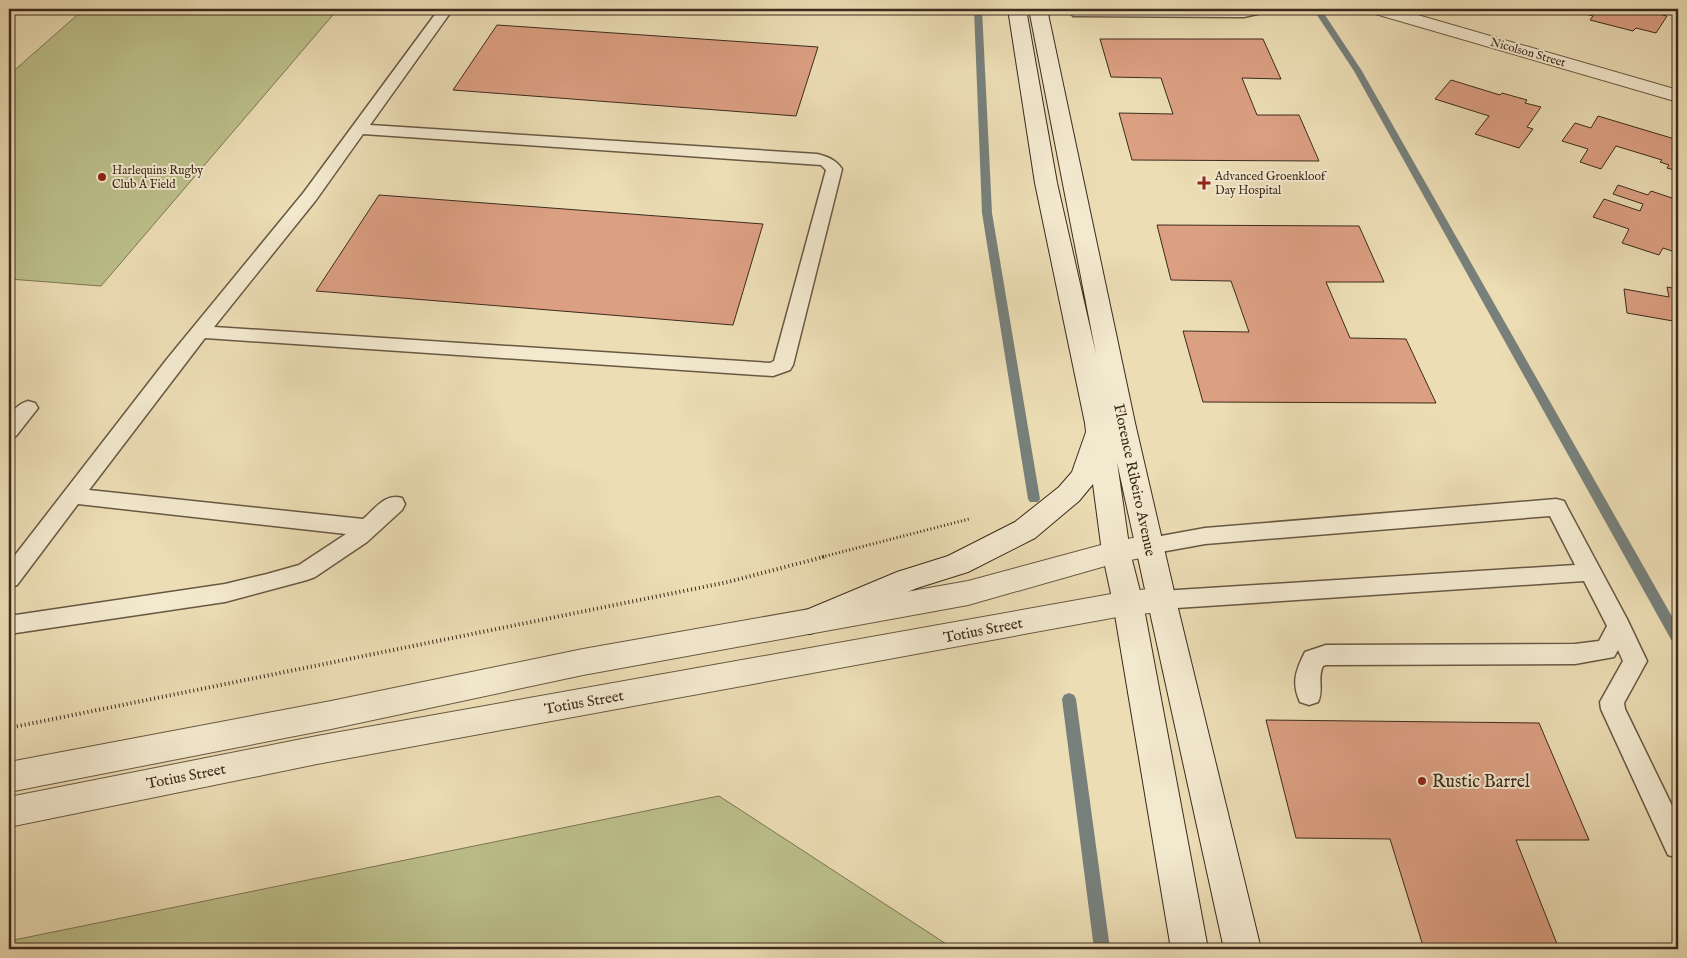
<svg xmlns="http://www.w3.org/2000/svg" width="1687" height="958" font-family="'IM FELL English',serif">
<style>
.green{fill:#bcc08b;stroke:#7c7654}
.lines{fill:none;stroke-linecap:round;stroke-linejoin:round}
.stream{fill:#77807b;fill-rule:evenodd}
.building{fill:#db9f82;stroke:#3c2b1c}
.service-casing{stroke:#685842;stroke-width:3}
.minor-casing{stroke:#685842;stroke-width:2}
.secondary-casing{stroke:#3c2b1c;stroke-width:2}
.path-far1{stroke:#3c2b1c;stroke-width:3;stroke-dasharray:1 2.5;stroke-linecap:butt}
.path{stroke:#3c2b1c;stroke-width:4;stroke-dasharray:1 3;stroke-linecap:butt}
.service{fill:#f3e9cf;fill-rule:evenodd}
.minor{fill:#f3e9cf;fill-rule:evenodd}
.secondary{fill:#f3e9cf;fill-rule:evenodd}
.poi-dot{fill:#8f2418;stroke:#f3e9cf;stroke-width:2}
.labels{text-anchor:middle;stroke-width:4;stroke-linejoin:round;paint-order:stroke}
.far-street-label{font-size:12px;fill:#3c2b1c;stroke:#f3e9cf}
.far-poi-label{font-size:12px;fill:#3c2b1c;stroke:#f3e9cf;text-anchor:start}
.street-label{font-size:15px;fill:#3c2b1c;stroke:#f3e9cf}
.near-poi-label{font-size:18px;fill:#3c2b1c;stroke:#f3e9cf;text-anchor:start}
</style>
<rect width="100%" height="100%" fill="#ecddb5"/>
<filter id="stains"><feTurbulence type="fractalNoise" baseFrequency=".004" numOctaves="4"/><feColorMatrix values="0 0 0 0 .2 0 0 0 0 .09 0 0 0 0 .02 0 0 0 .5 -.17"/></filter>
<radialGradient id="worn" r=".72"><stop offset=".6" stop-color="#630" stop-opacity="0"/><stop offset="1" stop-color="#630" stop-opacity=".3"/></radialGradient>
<path class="green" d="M 84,9 L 338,9 L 101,286 L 9,279 L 9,75 Z
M 719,796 L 954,949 L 9,949 L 9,941 Z"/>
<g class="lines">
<path class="stream" d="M 974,9 L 982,9 L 992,213 L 1040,499 L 1038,502 L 1030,502 L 1028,499 L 982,213 Z
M 1313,9 L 1321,9 L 1362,71 L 1678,627 L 1678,645 L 1673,643 L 1354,71 Z
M 1069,693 L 1074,695 L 1076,699 L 1110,949 L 1094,949 L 1062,699 L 1064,695 Z"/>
</g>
<path class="building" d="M 1575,9 L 1638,9 L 1667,16 L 1656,33 L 1636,28 L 1633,31 L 1590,20 L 1593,16 L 1574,11 Z
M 497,25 L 818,47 L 796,116 L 453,90 Z
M 1100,39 L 1263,39 L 1281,79 L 1242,78 L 1257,115 L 1299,115 L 1319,161 L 1132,160 L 1119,113 L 1173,114 L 1161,78 L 1111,77 Z
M 1451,80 L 1500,95 L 1502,93 L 1527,100 L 1525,103 L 1541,107 L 1527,127 L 1533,129 L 1519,148 L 1475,134 L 1489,116 L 1435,99 Z
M 1598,116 L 1678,140 L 1678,171 L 1667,168 L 1669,165 L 1660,162 L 1662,160 L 1616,146 L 1601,169 L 1580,162 L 1588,149 L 1562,141 L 1575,123 L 1591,128 Z
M 1618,185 L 1648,195 L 1651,191 L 1678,200 L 1678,253 L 1663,248 L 1659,255 L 1622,243 L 1629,229 L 1593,217 L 1604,199 L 1640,211 L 1643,204 L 1613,194 Z
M 379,195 L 763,224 L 733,325 L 316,291 Z
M 1157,225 L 1359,226 L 1384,282 L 1326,282 L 1350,338 L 1406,339 L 1436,403 L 1203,402 L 1183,331 L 1249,332 L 1231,281 L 1171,280 Z
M 1667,287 L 1678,289 L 1678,353 L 1673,321 L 1627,313 L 1624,289 L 1669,297 Z
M 1266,720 L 1539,723 L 1589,840 L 1516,840 L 1559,949 L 1424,949 L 1390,839 L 1296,838 Z"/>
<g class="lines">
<defs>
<path id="service" d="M 439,9 L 453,9 L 370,125 L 817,154 C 828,157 835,159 842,169 L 793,365 L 790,370 L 773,376 L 205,338 L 89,490 L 363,519 C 375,509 385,493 402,498 L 405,504 L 402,510 L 367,542 L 315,577 L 307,580 L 225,602 L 9,634 L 9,616 L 225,584 L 267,574 L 299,565 L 346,534 L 78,504 L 17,585 L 9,588 L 9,563 L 167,359 L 304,192 ZM 363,134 L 821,165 L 826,170 L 774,361 L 770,363 L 214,327 L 316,200 Z
M 1078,9 L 1268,9 L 1266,12 L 1244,17 L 1073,16 L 1071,13 Z
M 28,401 L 35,403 L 38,408 L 16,436 L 9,438 C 9,421 9,407 28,401 Z
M 1556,499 L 1564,501 L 1567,507 L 1627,619 L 1647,661 L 1624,703 L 1625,709 L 1678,818 L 1678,858 L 1668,855 L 1601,709 L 1600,702 L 1623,661 L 1618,650 L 1614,657 L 1575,664 L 1326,665 L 1323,666 C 1317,678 1324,690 1318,702 L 1309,705 L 1300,702 C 1291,683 1296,670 1305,652 L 1326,645 L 1575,644 L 1599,641 L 1607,626 L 1584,581 L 1161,609 L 1153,606 L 1149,600 L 1153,594 L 1161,591 L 1575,565 L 1550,516 L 1205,544 L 1150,554 L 1142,552 L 1139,546 L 1142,540 L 1150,538 L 1205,528 Z"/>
<path id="minor" d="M 1369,9 L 1397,9 L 1678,90 L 1678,102 L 1372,13 Z
M 1150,535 L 1160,538 L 1164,546 L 1160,554 L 1116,563 L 968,605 L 583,675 L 331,729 L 9,792 L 9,762 L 331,701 L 583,649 L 968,581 L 1116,541 Z
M 1161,588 L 1172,592 L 1176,600 L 1172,608 L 1161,612 L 1128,615 L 317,764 L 9,827 L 9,797 L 317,736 L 1128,591 Z"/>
<path id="secondary" d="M 1008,9 L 1026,9 L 1057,183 L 1096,354 L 1029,9 L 1047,9 L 1135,423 L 1176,600 L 1261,949 L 1224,949 L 1117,462 L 1130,552 L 1143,603 L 1208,949 L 1171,949 L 1113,603 L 1102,552 L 1093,484 L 1079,501 L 1035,538 L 968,572 L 917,588 L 810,634 L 799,631 L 795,622 L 799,613 L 897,572 L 948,556 L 1015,522 L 1059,487 L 1072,472 L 1086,432 L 1085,423 L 1035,183 Z"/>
</defs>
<use href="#service" class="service-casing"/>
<use href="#minor" class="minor-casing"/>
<use href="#secondary" class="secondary-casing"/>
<path class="path-far1" d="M 822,557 L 969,519"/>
<path class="path" d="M 9,728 L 728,582 L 827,556"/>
<use href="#service" class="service"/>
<use href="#minor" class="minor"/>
<use href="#secondary" class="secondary"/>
</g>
<g class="poi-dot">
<circle cx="102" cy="177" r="5"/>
<path d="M1201.5 175.5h5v5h5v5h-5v5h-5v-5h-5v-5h5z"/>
<circle cx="1422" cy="781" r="5"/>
</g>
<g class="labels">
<g class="far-street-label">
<text transform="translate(1528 52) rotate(16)" y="4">Nicolson Street</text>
</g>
<g class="far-poi-label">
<text x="112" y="174">Harlequins Rugby<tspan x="112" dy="14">Club A Field</tspan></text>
<text x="1215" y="180">Advanced Groenkloof<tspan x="1215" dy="14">Day Hospital</tspan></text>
</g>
<g class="street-label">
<text transform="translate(1135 480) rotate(78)" y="5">Florence Ribeiro Avenue</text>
<text transform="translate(983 630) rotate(-11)" y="5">Totius Street</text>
<text transform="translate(584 702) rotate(-10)" y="5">Totius Street</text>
<text transform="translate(186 776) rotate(-11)" y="5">Totius Street</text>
</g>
<g class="near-poi-label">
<text x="1432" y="787">Rustic Barrel</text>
</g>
</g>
<rect width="1687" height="958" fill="none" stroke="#ecddb5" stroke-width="30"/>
<rect x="10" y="10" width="1667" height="938" fill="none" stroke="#3c2b1c" stroke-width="2.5"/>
<rect x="15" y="15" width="1657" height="928" fill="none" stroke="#3c2b1c"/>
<rect width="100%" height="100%" filter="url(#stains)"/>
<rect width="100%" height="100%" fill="url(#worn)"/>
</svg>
